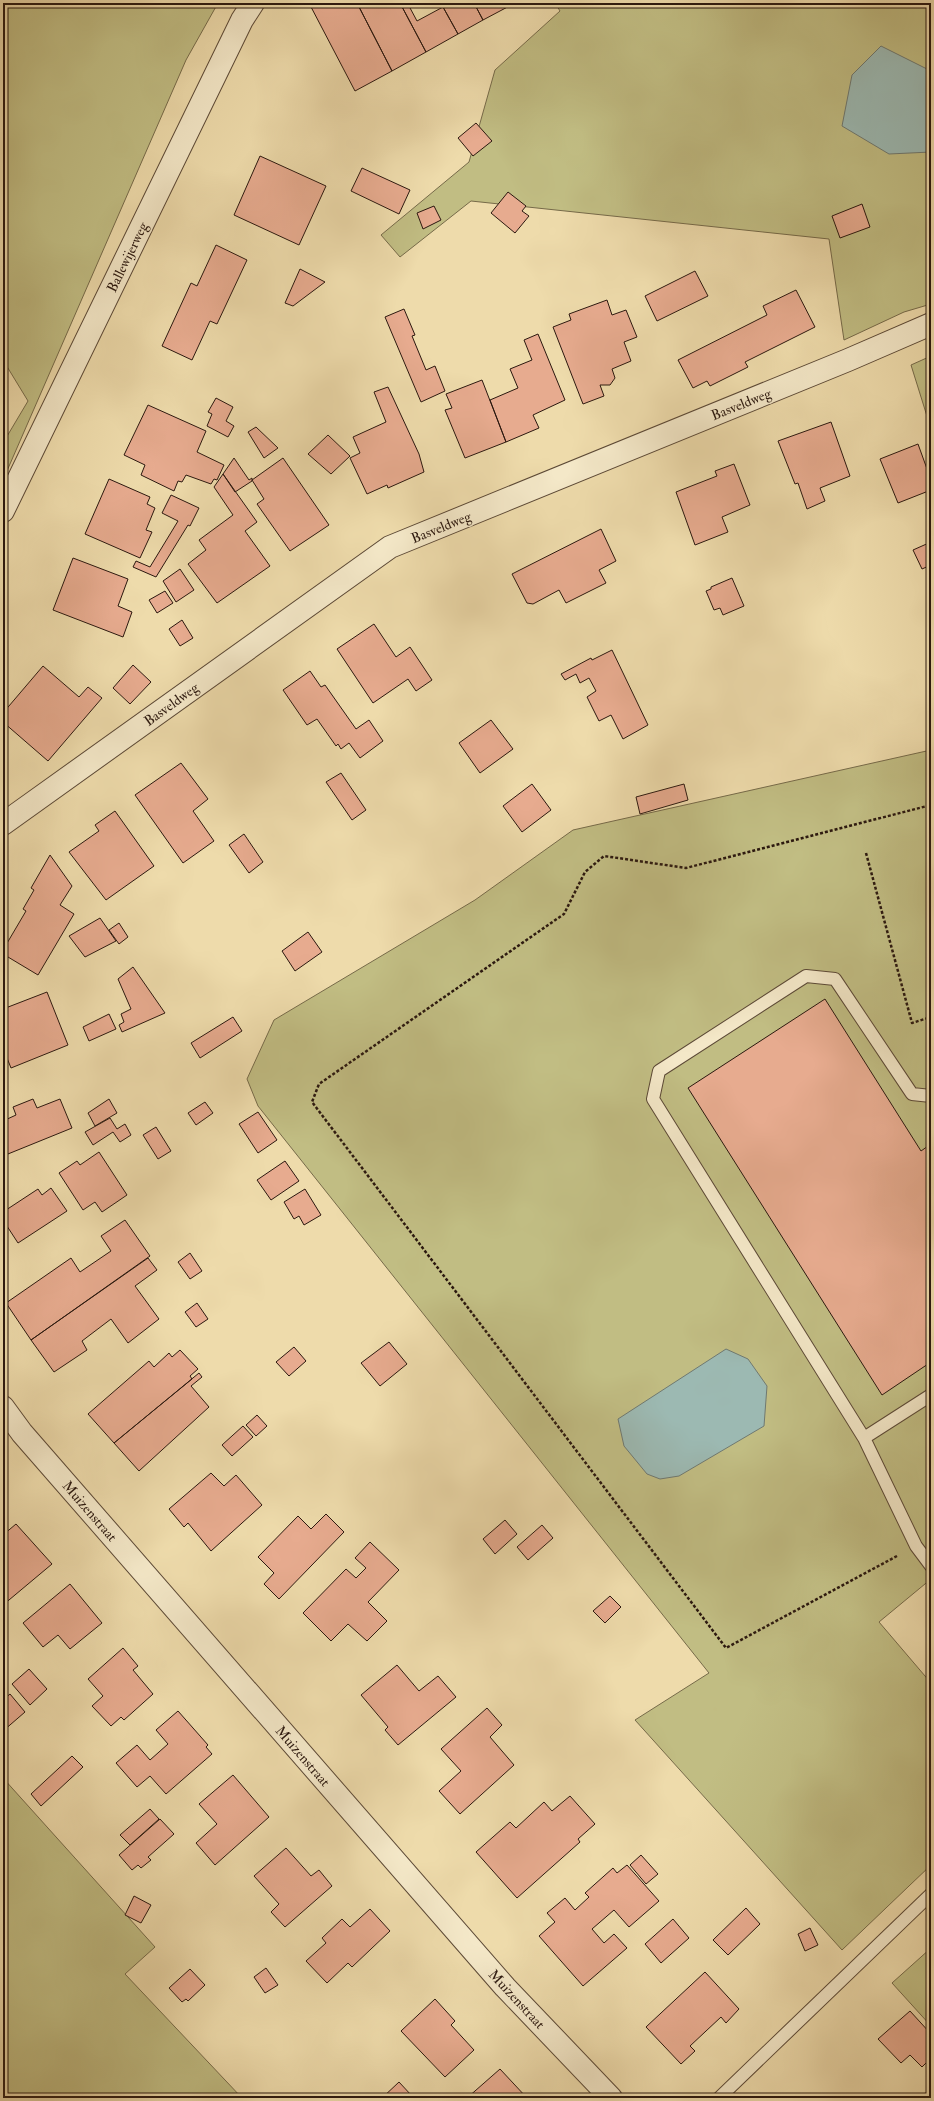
<svg xmlns="http://www.w3.org/2000/svg" width="934" height="2101" font-family="'IM FELL Double Pica',serif">
<style>
.green{fill:#c1bd83;stroke:#766a49}
.water{fill:#9cb9b2;stroke:#6f7971}
.building{fill:#e7ab8f;stroke:#2b180f}
.lines{fill:none;stroke-linecap:round;stroke-linejoin:round}
.service-casing{stroke:#5c4936;stroke-width:14}
.minor-casing{stroke:#5c4936;stroke-width:24}
.tertiary-casing{stroke:#5c4936;stroke-width:24}
.path{stroke:#2b180f;stroke-width:2.5;stroke-dasharray:3 2;stroke-linecap:butt}
.service{stroke:#f4e8c8;stroke-width:12}
.minor{stroke:#f4e8c8;stroke-width:22}
.tertiary{stroke:#f4e8c8;stroke-width:22}
.labels{text-anchor:middle;stroke-width:3;stroke-linejoin:round;paint-order:stroke}
.street-label{font-size:14px;fill:#2b180f;stroke:#f4e8c8}
</style>
<rect width="100%" height="100%" fill="#eedbab"/>
<filter id="stains"><feTurbulence type="fractalNoise" baseFrequency=".005" numOctaves="4"/><feColorMatrix values="0 0 0 0 .2 0 0 0 0 .09 0 0 0 0 .02 0 0 0 .5 -.17"/></filter>
<radialGradient id="worn" r=".72"><stop offset=".6" stop-color="#630" stop-opacity="0"/><stop offset="1" stop-color="#630" stop-opacity=".3"/></radialGradient>
<path class="green" d="M 3,3 L 218,3 L 186,60 L 3,480 L 3,443 L 28,401 L 3,360 Z
M 555,3 L 931,3 L 931,304 L 904,312 L 844,340 L 829,239 L 471,201 L 400,257 L 381,235 L 469,162 L 495,70 L 560,11 Z
M 931,356 L 931,429 L 911,365 Z
M 931,750 L 931,1579 L 879,1622 L 931,1683 L 931,1865 L 842,1950 L 635,1720 L 709,1673 L 258,1106 L 247,1079 L 274,1020 L 475,900 L 573,830 Z
M 3,1778 L 155,1947 L 125,1974 L 242,2098 L 3,2098 Z
M 931,1948 L 931,2026 L 892,1983 Z"/>
<path class="water" d="M 881,46 L 931,71 L 931,152 L 889,154 L 842,126 L 852,75 Z
M 726,1349 L 748,1359 L 767,1386 L 764,1426 L 679,1476 L 660,1479 L 647,1474 L 624,1446 L 618,1419 Z"/>
<path class="building" d="M 314,3 L 357,3 L 392,71 L 355,91 L 310,5 Z
M 357,3 L 400,3 L 426,52 L 392,71 Z
M 400,3 L 415,3 L 409,6 L 417,21 L 443,7 L 458,34 L 426,52 Z
M 451,3 L 474,3 L 483,20 L 458,34 L 443,7 Z
M 474,3 L 515,3 L 483,20 Z
M 476,123 L 492,141 L 473,156 L 458,138 Z
M 260,156 L 326,186 L 299,245 L 234,215 Z
M 362,168 L 410,190 L 399,214 L 351,191 Z
M 508,192 L 526,206 L 522,211 L 529,216 L 515,233 L 491,213 Z
M 862,204 L 870,227 L 840,238 L 832,216 Z
M 434,206 L 441,220 L 423,229 L 417,213 Z
M 216,245 L 247,260 L 217,324 L 210,321 L 192,360 L 162,346 L 191,283 L 197,286 Z
M 300,269 L 325,282 L 293,306 L 285,303 Z
M 695,271 L 708,296 L 657,321 L 645,296 Z
M 796,290 L 815,327 L 745,362 L 748,367 L 710,386 L 707,381 L 693,388 L 678,360 L 767,315 L 763,306 Z
M 607,300 L 612,315 L 626,310 L 637,337 L 624,342 L 631,361 L 612,369 L 615,378 L 610,385 L 600,385 L 604,396 L 583,404 L 553,327 L 571,320 L 569,314 Z
M 404,309 L 415,335 L 412,336 L 426,370 L 435,366 L 445,391 L 421,402 L 385,317 Z
M 538,334 L 565,400 L 533,415 L 539,428 L 506,442 L 490,400 L 518,388 L 510,369 L 532,360 L 524,340 Z
M 482,380 L 506,442 L 465,458 L 445,410 L 452,408 L 446,394 Z
M 388,387 L 419,454 L 424,472 L 388,488 L 387,485 L 367,494 L 350,458 L 360,453 L 353,437 L 386,422 L 374,392 Z
M 216,398 L 233,407 L 226,421 L 234,426 L 228,437 L 207,426 L 212,414 L 208,412 Z
M 148,405 L 206,431 L 197,452 L 224,465 L 217,480 L 214,479 L 211,484 L 186,475 L 182,482 L 178,481 L 174,491 L 141,475 L 145,465 L 124,455 Z
M 831,422 L 850,476 L 820,488 L 825,501 L 807,509 L 798,483 L 795,484 L 778,441 Z
M 256,427 L 278,448 L 264,458 L 248,432 Z
M 328,435 L 350,456 L 331,474 L 308,454 Z
M 918,444 L 931,480 L 931,490 L 898,503 L 880,459 Z
M 234,458 L 249,480 L 252,478 L 252,481 L 235,492 L 223,474 Z
M 283,458 L 329,525 L 290,551 L 257,504 L 264,499 L 252,480 Z
M 734,464 L 750,505 L 722,517 L 728,532 L 695,545 L 676,492 L 717,476 L 715,471 Z
M 223,474 L 257,522 L 245,531 L 270,566 L 217,603 L 188,564 L 206,550 L 199,540 L 233,515 L 214,487 Z
M 109,479 L 150,497 L 147,504 L 155,508 L 146,530 L 152,532 L 140,558 L 85,534 Z
M 171,495 L 199,508 L 190,526 L 188,525 L 156,577 L 133,567 L 136,561 L 150,567 L 178,521 L 162,513 Z
M 601,529 L 616,561 L 599,570 L 606,583 L 566,603 L 559,590 L 533,604 L 527,603 L 512,574 Z
M 931,542 L 931,565 L 922,569 L 913,550 Z
M 73,558 L 128,579 L 118,606 L 132,612 L 123,637 L 53,610 Z
M 180,569 L 194,590 L 176,602 L 163,581 Z
M 732,578 L 744,606 L 723,615 L 720,608 L 714,610 L 706,591 L 711,589 L 711,587 Z
M 165,591 L 173,603 L 157,613 L 149,600 Z
M 182,620 L 193,638 L 180,646 L 169,629 Z
M 374,624 L 396,657 L 410,647 L 432,680 L 416,691 L 408,679 L 373,703 L 337,649 Z
M 612,650 L 648,725 L 623,739 L 611,715 L 599,721 L 587,697 L 596,691 L 589,678 L 580,683 L 576,674 L 565,680 L 561,674 L 591,658 L 592,660 Z
M 133,665 L 151,682 L 130,704 L 113,688 Z
M 43,666 L 79,697 L 88,687 L 102,698 L 48,761 L 3,722 L 3,713 Z
M 310,671 L 321,687 L 325,685 L 356,729 L 369,720 L 383,741 L 360,758 L 349,743 L 341,749 L 338,744 L 336,746 L 317,719 L 307,725 L 283,690 Z
M 491,720 L 513,749 L 480,773 L 459,743 Z
M 181,763 L 208,799 L 193,811 L 214,841 L 183,863 L 135,795 Z
M 341,773 L 366,810 L 352,820 L 326,782 Z
M 532,784 L 551,810 L 522,832 L 503,806 Z
M 684,784 L 688,800 L 640,814 L 636,797 Z
M 115,811 L 154,866 L 106,900 L 69,852 L 99,831 L 95,825 Z
M 244,834 L 263,862 L 249,873 L 229,845 Z
M 50,855 L 72,886 L 60,905 L 74,914 L 38,975 L 3,954 L 3,950 L 26,911 L 23,909 L 34,890 L 31,888 Z
M 100,918 L 116,941 L 85,957 L 69,936 Z
M 119,923 L 128,937 L 119,944 L 109,930 Z
M 308,932 L 322,952 L 295,971 L 282,951 Z
M 133,967 L 165,1013 L 122,1032 L 119,1025 L 124,1022 L 121,1014 L 131,1009 L 118,979 Z
M 47,992 L 68,1045 L 11,1068 L 3,1048 L 3,1009 Z
M 825,999 L 921,1151 L 931,1144 L 931,1362 L 882,1395 L 688,1088 Z
M 109,1014 L 116,1029 L 89,1041 L 83,1027 Z
M 233,1017 L 242,1031 L 200,1058 L 191,1043 Z
M 33,1099 L 37,1108 L 60,1099 L 72,1128 L 3,1156 L 3,1121 L 16,1115 L 13,1107 Z
M 109,1099 L 117,1113 L 95,1126 L 88,1113 Z
M 205,1102 L 213,1113 L 196,1125 L 188,1113 Z
M 258,1112 L 277,1140 L 258,1153 L 239,1124 Z
M 110,1118 L 117,1129 L 125,1124 L 131,1135 L 120,1142 L 113,1132 L 93,1145 L 85,1132 Z
M 156,1127 L 171,1151 L 158,1159 L 143,1135 Z
M 99,1152 L 127,1195 L 102,1212 L 95,1202 L 83,1210 L 59,1173 L 77,1161 L 80,1165 Z
M 285,1161 L 299,1181 L 271,1200 L 257,1180 Z
M 51,1188 L 67,1211 L 18,1243 L 3,1220 L 3,1212 L 38,1189 L 42,1195 Z
M 305,1189 L 321,1215 L 304,1225 L 299,1216 L 294,1219 L 284,1202 Z
M 125,1220 L 150,1256 L 31,1340 L 6,1303 L 71,1258 L 80,1272 L 111,1251 L 101,1236 Z
M 190,1253 L 202,1271 L 190,1279 L 178,1262 Z
M 148,1258 L 157,1270 L 135,1286 L 159,1319 L 128,1343 L 111,1319 L 82,1341 L 87,1350 L 54,1372 L 31,1340 Z
M 197,1303 L 208,1319 L 196,1327 L 185,1312 Z
M 389,1342 L 407,1364 L 380,1386 L 361,1363 Z
M 294,1347 L 306,1361 L 289,1376 L 276,1362 Z
M 180,1350 L 198,1369 L 190,1376 L 192,1379 L 114,1443 L 88,1414 L 149,1361 L 154,1367 L 169,1353 L 172,1357 Z
M 199,1373 L 202,1377 L 191,1386 L 209,1407 L 139,1471 L 114,1443 Z
M 257,1415 L 267,1426 L 256,1436 L 246,1425 Z
M 243,1426 L 253,1437 L 232,1456 L 222,1445 Z
M 211,1473 L 224,1486 L 236,1475 L 262,1505 L 211,1551 L 188,1523 L 184,1527 L 169,1509 Z
M 326,1514 L 344,1532 L 279,1599 L 264,1584 L 274,1573 L 258,1557 L 298,1516 L 311,1529 Z
M 505,1520 L 517,1534 L 495,1554 L 483,1539 Z
M 16,1524 L 52,1564 L 3,1605 L 3,1535 Z
M 542,1525 L 553,1538 L 528,1560 L 517,1547 Z
M 370,1542 L 399,1570 L 368,1602 L 387,1621 L 367,1641 L 348,1624 L 331,1641 L 303,1613 L 346,1569 L 356,1578 L 366,1568 L 355,1558 Z
M 70,1584 L 102,1623 L 70,1649 L 58,1635 L 43,1647 L 23,1623 Z
M 610,1596 L 621,1607 L 605,1623 L 593,1611 Z
M 123,1648 L 138,1666 L 133,1670 L 153,1694 L 124,1720 L 121,1717 L 111,1726 L 92,1706 L 103,1696 L 88,1679 Z
M 397,1665 L 419,1691 L 438,1676 L 456,1697 L 398,1745 L 385,1730 L 388,1727 L 361,1695 Z
M 29,1669 L 47,1689 L 30,1705 L 12,1684 Z
M 10,1694 L 25,1712 L 3,1731 L 3,1700 Z
M 487,1708 L 502,1725 L 490,1737 L 514,1765 L 460,1814 L 439,1791 L 461,1771 L 441,1749 Z
M 178,1711 L 208,1745 L 206,1747 L 212,1754 L 166,1794 L 150,1776 L 137,1787 L 116,1763 L 137,1745 L 150,1760 L 168,1744 L 156,1730 Z
M 72,1756 L 83,1767 L 41,1806 L 31,1794 Z
M 233,1775 L 269,1817 L 215,1865 L 196,1843 L 217,1824 L 199,1804 Z
M 570,1796 L 595,1824 L 578,1839 L 580,1842 L 517,1898 L 476,1852 L 510,1822 L 516,1828 L 544,1802 L 552,1811 Z
M 150,1809 L 159,1819 L 130,1845 L 120,1835 Z
M 160,1819 L 174,1834 L 148,1857 L 151,1860 L 141,1868 L 138,1865 L 132,1870 L 119,1855 Z
M 286,1848 L 311,1876 L 319,1870 L 332,1886 L 285,1927 L 271,1912 L 279,1904 L 254,1876 Z
M 641,1855 L 658,1874 L 646,1884 L 630,1865 Z
M 627,1865 L 659,1901 L 629,1927 L 614,1910 L 592,1929 L 604,1943 L 614,1934 L 627,1948 L 583,1986 L 539,1936 L 555,1922 L 547,1913 L 565,1898 L 575,1910 L 589,1897 L 585,1893 L 613,1868 L 617,1873 Z
M 134,1896 L 151,1905 L 141,1923 L 125,1915 Z
M 746,1908 L 760,1924 L 728,1955 L 713,1940 Z
M 370,1909 L 390,1931 L 352,1967 L 348,1963 L 327,1983 L 306,1961 L 326,1943 L 322,1938 L 342,1919 L 350,1927 Z
M 673,1919 L 689,1938 L 661,1963 L 645,1944 Z
M 810,1928 L 818,1945 L 805,1951 L 798,1934 Z
M 266,1968 L 278,1985 L 265,1993 L 254,1977 Z
M 190,1969 L 205,1985 L 188,2001 L 186,1999 L 182,2002 L 169,1988 Z
M 705,1972 L 739,2009 L 726,2023 L 721,2017 L 690,2046 L 695,2051 L 681,2064 L 646,2027 Z
M 435,1999 L 455,2021 L 451,2025 L 474,2050 L 445,2077 L 401,2031 Z
M 910,2011 L 931,2034 L 931,2058 L 922,2067 L 910,2055 L 901,2063 L 878,2039 Z
M 500,2069 L 527,2098 L 467,2098 Z
M 399,2082 L 412,2096 L 409,2098 L 382,2098 Z
M 931,2092 L 931,2098 L 922,2098 L 922,2094 Z"/>
<g class="lines">
<defs>
<path id="service" d="M 931,1096 L 912,1094 L 835,979 L 806,976 L 659,1071 L 653,1099 L 864,1438 L 916,1546 L 931,1566
M 864,1438 L 931,1395
M 719,2098 L 931,1894"/>
<path id="minor" d="M 3,824 L 390,547 L 848,360 L 931,324
M 3,1407 L 22,1433 L 505,1987 L 611,2098"/>
<path id="tertiary" d="M 3,511 L 242,20 L 253,3"/>
</defs>
<use href="#service" class="service-casing"/>
<use href="#minor" class="minor-casing"/>
<use href="#tertiary" class="tertiary-casing"/>
<path class="path" d="M 866,853 L 912,1023 L 931,1017
M 897,1556 L 726,1648 L 312,1102 L 319,1084 L 564,914 L 585,872 L 604,856 L 686,868 L 931,805"/>
<use href="#service" class="service"/>
<use href="#minor" class="minor"/>
<use href="#tertiary" class="tertiary"/>
</g>
<g class="labels">
<g class="street-label">
<text transform="translate(127 257) rotate(-64)" y="5">Ballewijerweg</text>
<text transform="translate(741 404) rotate(-22)" y="5">Basveldweg</text>
<text transform="translate(441 527) rotate(-22)" y="5">Basveldweg</text>
<text transform="translate(171 704) rotate(-36)" y="5">Basveldweg</text>
<text transform="translate(90 1511) rotate(49)" y="5">Muizenstraat</text>
<text transform="translate(303 1756) rotate(49)" y="5">Muizenstraat</text>
<text transform="translate(517 1999) rotate(47)" y="5">Muizenstraat</text>
</g>
</g>
<rect width="934" height="2101" fill="none" stroke="#eedbab" stroke-width="16"/>
<rect x="4" y="4" width="926" height="2093" fill="none" stroke="#2b180f" stroke-width="2"/>
<rect x="8" y="8" width="918" height="2085" fill="none" stroke="#2b180f"/>
<rect width="100%" height="100%" filter="url(#stains)"/>
<rect width="100%" height="100%" fill="url(#worn)"/>
</svg>
